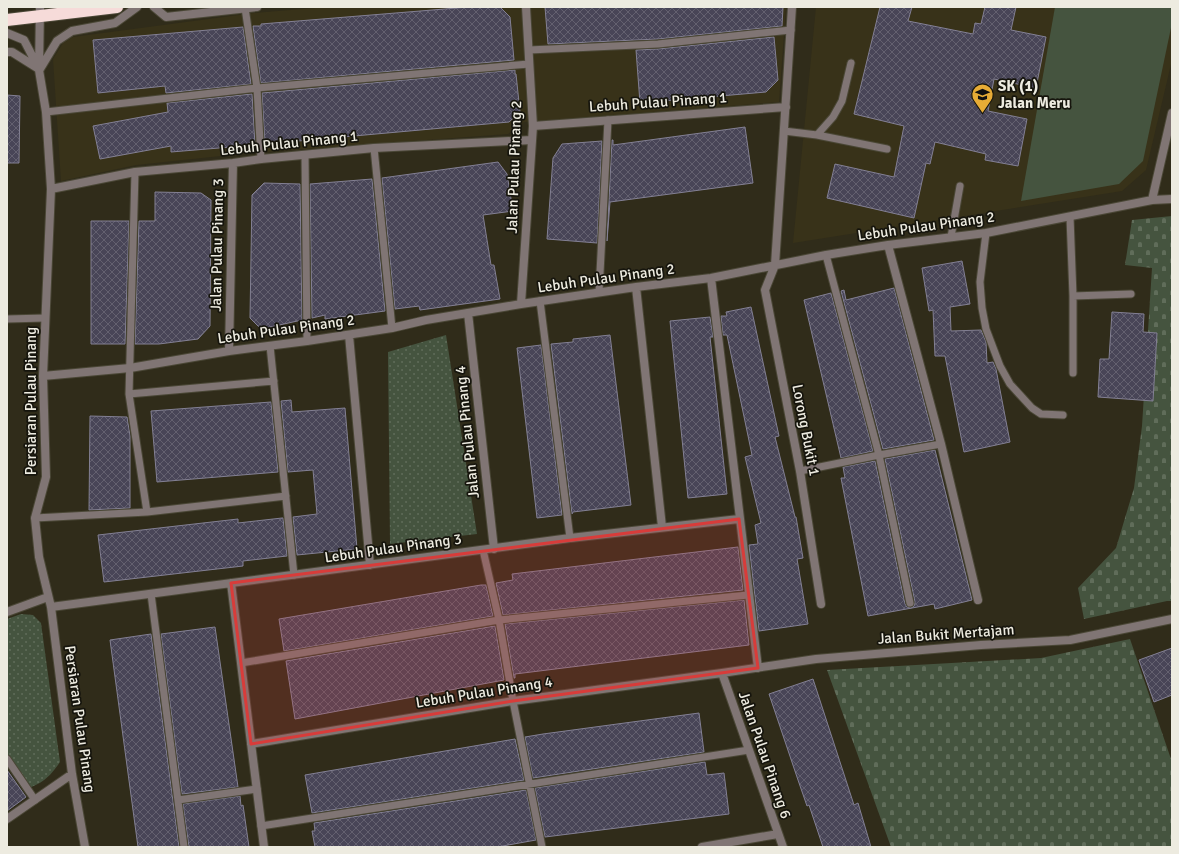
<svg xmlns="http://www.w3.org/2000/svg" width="1179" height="854" font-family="Signika,sans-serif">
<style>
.built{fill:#383219}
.cemetery{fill:url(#cemetery-stones)}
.park{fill:url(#park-dots)}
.garden{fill:#45543f}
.building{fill:url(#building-cross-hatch);stroke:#838094}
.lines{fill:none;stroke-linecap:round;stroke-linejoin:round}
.lane-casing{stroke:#4a4736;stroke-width:9}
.street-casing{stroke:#4a4736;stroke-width:10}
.highway-casing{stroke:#4a4736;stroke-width:14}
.lane{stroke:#807574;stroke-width:7}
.street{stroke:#807574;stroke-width:8}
.highway{stroke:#f6dbd9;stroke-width:12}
.marked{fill:#d83c3a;fill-opacity:0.2;stroke:#d83c3a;stroke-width:3;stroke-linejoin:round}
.labels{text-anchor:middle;stroke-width:3.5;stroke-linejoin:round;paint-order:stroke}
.poi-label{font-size:15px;font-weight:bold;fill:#edebe0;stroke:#16150d;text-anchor:start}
.street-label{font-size:15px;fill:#edebe0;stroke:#16150d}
</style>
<defs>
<pattern id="cemetery-stones" width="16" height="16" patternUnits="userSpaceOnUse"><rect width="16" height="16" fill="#45543f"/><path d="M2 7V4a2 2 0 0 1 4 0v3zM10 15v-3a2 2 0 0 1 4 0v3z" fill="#606d5a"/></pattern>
<pattern id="park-dots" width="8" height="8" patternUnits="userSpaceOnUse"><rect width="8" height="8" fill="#45543f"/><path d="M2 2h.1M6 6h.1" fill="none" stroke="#606d5a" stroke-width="1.8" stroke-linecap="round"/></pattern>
<pattern id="building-cross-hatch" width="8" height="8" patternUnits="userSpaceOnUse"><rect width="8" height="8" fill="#484557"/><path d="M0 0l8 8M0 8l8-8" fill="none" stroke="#63606f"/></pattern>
</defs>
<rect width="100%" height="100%" fill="#302c1a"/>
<path class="built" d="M 327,7 L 786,7 L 779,102 L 524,122 L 508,134 L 249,153 L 136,165 L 61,181 L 53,59 L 63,43 L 73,37 L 254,13 Z
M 816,7 L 1172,7 L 1172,60 L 1146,170 L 1122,191 L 793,243 Z"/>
<path class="cemetery" d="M 1172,216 L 1172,601 L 1167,601 L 1084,619 L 1078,588 L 1116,548 L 1134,488 L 1142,426 L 1152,268 L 1125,265 L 1132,220 Z
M 1130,639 L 1172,762 L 1172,847 L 891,847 L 827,670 L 1041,658 Z"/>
<path class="park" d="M 446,335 L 477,534 L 390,544 L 388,352 Z
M 21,614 L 33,615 L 41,623 L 60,762 C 49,778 42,784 23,790 L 7,766 L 7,619 Z"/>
<path class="garden" d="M 1055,7 L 1172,7 L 1172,23 L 1143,161 L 1119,184 L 1021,201 Z"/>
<path class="building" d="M 469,7 L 500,7 L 510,17 L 514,60 L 261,83 L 253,26 L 261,26 L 261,24 Z
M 545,7 L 783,7 L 782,26 L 658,39 L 548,44 Z
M 880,7 L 912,7 L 908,21 L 973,34 L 975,23 L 981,24 L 985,7 L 1016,7 L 1011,30 L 1046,37 L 1036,88 L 994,79 L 988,111 L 1027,119 L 1018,166 L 985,160 L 986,154 L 935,142 L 930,164 L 926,163 L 914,218 L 827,198 L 835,164 L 894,177 L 904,126 L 854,114 Z
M 243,27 L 251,84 L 166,93 L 165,86 L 98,93 L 93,40 Z
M 774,37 L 778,80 L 766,92 L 640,103 L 636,50 L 658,49 Z
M 515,70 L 515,74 L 516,74 L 520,112 L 509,122 L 265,144 L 262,93 Z
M 252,94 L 255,145 L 171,152 L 171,146 L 100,159 L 93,126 L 168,112 L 167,103 Z
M 7,95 L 20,96 L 19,163 L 7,163 Z
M 745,127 L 753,183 L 610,202 L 607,241 L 612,140 L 613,140 L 613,145 Z
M 602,141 L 597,243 L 547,239 L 553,158 L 562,144 Z
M 498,162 L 507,174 L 513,211 L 483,215 L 491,265 L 494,265 L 500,299 L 420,310 L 419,306 L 395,309 L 382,178 Z
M 372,179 L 385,311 L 325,319 L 325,315 L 312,318 L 310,184 Z
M 264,183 L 300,184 L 302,320 L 261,329 L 250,318 L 252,195 Z
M 155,192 L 201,193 L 211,200 L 210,326 L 198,339 L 159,344 L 135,344 L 139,221 L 155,221 Z
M 91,221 L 129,221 L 125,344 L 91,344 Z
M 962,261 L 970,304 L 950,307 L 951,331 L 981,330 L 986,342 L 987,363 L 993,362 L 996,369 L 1010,442 L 964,452 L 945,356 L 935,356 L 933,310 L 929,311 L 922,268 Z
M 894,288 L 934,440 L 883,449 L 841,291 L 844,290 L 846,300 Z
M 831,293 L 873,451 L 841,458 L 804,300 Z
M 751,307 L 779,436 L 775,437 L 795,517 L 796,517 L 803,558 L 797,559 L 808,624 L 759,631 L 749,545 L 758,544 L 755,525 L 761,523 L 745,457 L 752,455 L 727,335 L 723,335 L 721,316 L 727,316 L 726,312 Z
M 1112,312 L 1144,314 L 1143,332 L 1157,333 L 1153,401 L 1098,397 L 1100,359 L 1109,359 Z
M 710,317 L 713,337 L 710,337 L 727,494 L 688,498 L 670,321 Z
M 610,335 L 631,505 L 573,512 L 572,514 L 551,344 L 573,342 L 573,339 Z
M 541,345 L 562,515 L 537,518 L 517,348 Z
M 291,400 L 292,412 L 345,408 L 357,549 L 297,555 L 293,517 L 317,514 L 313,470 L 288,472 L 281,401 Z
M 271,402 L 278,472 L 157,482 L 151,411 Z
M 90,416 L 127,417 L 130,436 L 130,508 L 89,510 Z
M 935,450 L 972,600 L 935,609 L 934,604 L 868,616 L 841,478 L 845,478 L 843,467 L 875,461 L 905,604 L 907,607 L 911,608 L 914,606 L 915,602 L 885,459 Z
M 282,518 L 283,518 L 287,556 L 243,561 L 243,566 L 104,582 L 98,535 L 238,519 L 238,523 Z
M 738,547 L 743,590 L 503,615 L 496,583 L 513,580 L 512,574 Z
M 481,585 L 486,585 L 493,616 L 284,651 L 279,619 Z
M 744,600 L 749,645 L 515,674 L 515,678 L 514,678 L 505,624 Z
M 495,626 L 504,680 L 295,719 L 286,661 Z
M 215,627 L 238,787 L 182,794 L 161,634 Z
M 151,634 L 179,847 L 138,847 L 110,640 Z
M 1172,648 L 1172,695 L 1154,702 L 1139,660 Z
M 813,679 L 854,805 L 858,803 L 871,847 L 823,847 L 809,805 L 807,806 L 798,780 L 769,694 Z
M 699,713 L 704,752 L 533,778 L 525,737 L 543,734 Z
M 515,739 L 524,780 L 312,813 L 305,775 Z
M 705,762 L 707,775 L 724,773 L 729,814 L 545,837 L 535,788 Z
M 7,770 L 26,797 L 7,811 Z
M 526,790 L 536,840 L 497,847 L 315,847 L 312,831 L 315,831 L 314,823 Z
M 240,796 L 241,806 L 243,805 L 249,847 L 189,847 L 183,804 Z"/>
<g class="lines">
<defs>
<path id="lane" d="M 245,8 L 257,88 L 261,159
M 529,50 L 658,44 L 791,30
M 46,112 L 257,88 L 529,64
M 784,131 L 817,135 L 887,149
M 817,135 L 833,117 L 842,101 L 851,63
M 374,148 L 392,328
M 305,155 L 307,341
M 135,172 L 129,394 L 147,512
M 1070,217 L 1073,296 L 1073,373
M 986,233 L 980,282 L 982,308 L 986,329 L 1000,366 L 1010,384 L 1032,408 L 1041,414 L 1063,415
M 951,237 L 960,186
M 826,255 L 879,455 L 910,603
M 599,292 L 608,120
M 1073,296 L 1131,294
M 540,301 L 570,538
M 7,319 L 45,318
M 270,346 L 294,575
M 129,394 L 274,381
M 800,471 L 879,455 L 941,444
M 35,518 L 147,512 L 286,496
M 483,550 L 499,620 L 513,701 L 542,847
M 151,594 L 184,847
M 241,663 L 499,620 L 748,595
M 7,759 L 35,800
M 178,800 L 257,789
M 261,826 L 749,750"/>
<path id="street" d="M 40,7 L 39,70 L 46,112 L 51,189 L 43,376 L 46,477 L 35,518 L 39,557 L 51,607 L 72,774 L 85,847
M 154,7 L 166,17 L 257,7
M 792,7 L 775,265 L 765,290 L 800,471 L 821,604
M 7,33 L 24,40 L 39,69
M 7,52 L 12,52 L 39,69
M 40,69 L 57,41 L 72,31 L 115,23 L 137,7
M 533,126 L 786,107
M 51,189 L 135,172 L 233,163 L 261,159 L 374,148 L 531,140
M 1152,200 L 1172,113
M 888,245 L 941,444 L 978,600
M 711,278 L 758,668
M 636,287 L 662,527
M 521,304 L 533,126 L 526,7
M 468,313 L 494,549
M 349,335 L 370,565
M 229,351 L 233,163
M 43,376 L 130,368 L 229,351 L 307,341 L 392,328 L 426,320 L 521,304 L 636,287 L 711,278 L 826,255 L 888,245 L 986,233 L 1152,200 L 1172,199
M 231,583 L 264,847
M 51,607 L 570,538 L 739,519
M 7,612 L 48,597
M 722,673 L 783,847
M 251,744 L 513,701 L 722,673 L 816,659 L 981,645 L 1070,640 L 1172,619
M 7,819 L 72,774
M 702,847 L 778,834"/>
<path id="highway" d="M 7,20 L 117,7"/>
</defs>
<use href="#lane" class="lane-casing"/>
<use href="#street" class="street-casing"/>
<use href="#highway" class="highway-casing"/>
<use href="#lane" class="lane"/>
<use href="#street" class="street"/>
<use href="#highway" class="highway"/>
</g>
<path class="marked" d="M 739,519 L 758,668 L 513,701 L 251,744 L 231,583 Z"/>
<defs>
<symbol id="school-pin" viewBox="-11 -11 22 30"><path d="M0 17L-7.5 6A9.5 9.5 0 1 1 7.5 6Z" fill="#e7ac36" stroke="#16150d"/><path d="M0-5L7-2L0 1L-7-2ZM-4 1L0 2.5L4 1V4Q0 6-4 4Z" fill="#111"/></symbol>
</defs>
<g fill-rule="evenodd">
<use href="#school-pin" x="970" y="82" width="25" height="34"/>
</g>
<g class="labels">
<g class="poi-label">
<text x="998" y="91">SK (1)<tspan x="998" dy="17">Jalan Meru</tspan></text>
</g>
<g class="street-label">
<text transform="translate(658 102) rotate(-4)" y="5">Lebuh Pulau Pinang 1</text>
<text transform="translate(289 143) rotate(-6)" y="5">Lebuh Pulau Pinang 1</text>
<text transform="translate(514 167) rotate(-88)" y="5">Jalan Pulau Pinang 2</text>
<text transform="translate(926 226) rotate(-8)" y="5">Lebuh Pulau Pinang 2</text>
<text transform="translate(217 245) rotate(-89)" y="5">Jalan Pulau Pinang 3</text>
<text transform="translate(606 278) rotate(-8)" y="5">Lebuh Pulau Pinang 2</text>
<text transform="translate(286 329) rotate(-8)" y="5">Lebuh Pulau Pinang 2</text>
<text transform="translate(31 401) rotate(-90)" y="5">Persiaran Pulau Pinang</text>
<text transform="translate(806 430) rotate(79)" y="5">Lorong Bukit 1</text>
<text transform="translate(467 432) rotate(-96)" y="5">Jalan Pulau Pinang 4</text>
<text transform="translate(393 548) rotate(-8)" y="5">Lebuh Pulau Pinang 3</text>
<text transform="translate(946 634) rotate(-4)" y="5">Jalan Bukit Mertajam</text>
<text transform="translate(484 692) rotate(-9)" y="5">Lebuh Pulau Pinang 4</text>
<text transform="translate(80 719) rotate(82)" y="5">Persiaran Pulau Pinang</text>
<text transform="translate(765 755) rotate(71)" y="5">Jalan Pulau Pinang 6</text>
</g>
</g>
<rect width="1179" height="854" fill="none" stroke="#edebe0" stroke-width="16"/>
</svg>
